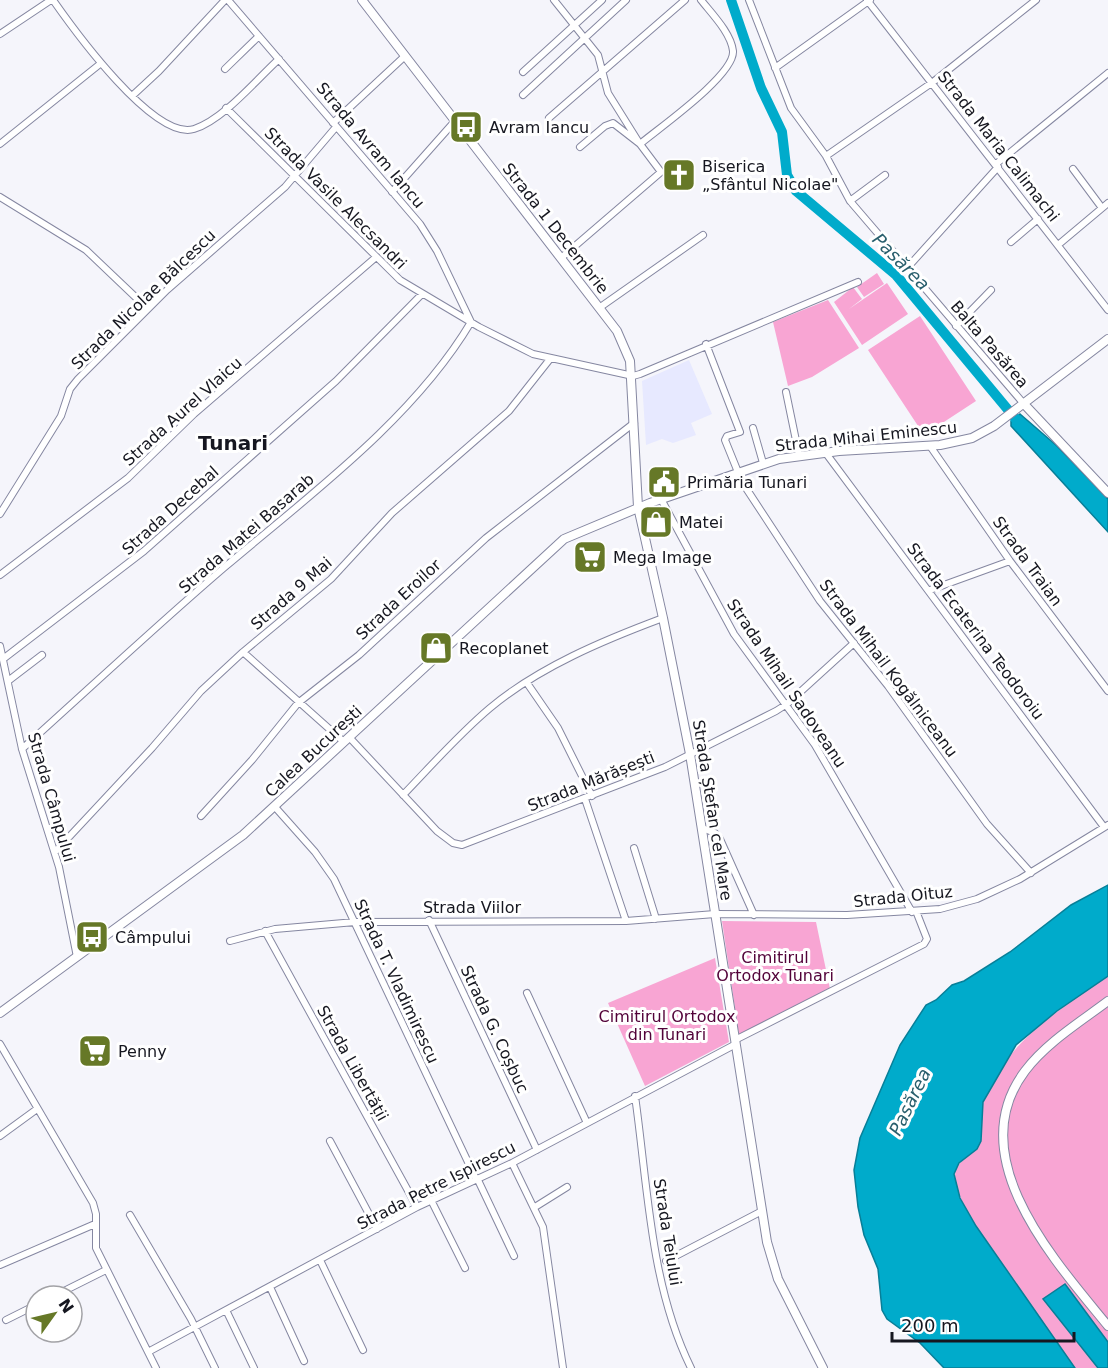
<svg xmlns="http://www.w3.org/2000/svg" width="1108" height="1368" font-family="'DejaVu Sans',sans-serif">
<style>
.built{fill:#e7e9ff}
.green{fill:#f8a5d3}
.water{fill:#00abcb;stroke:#077f98;stroke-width:1.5}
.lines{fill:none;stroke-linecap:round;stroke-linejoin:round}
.river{stroke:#00abcb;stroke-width:10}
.street-casing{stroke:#8587a1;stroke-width:8}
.secondary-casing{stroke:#8587a1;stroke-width:10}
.street{stroke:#fff;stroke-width:6}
.secondary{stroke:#fff;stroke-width:8}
.labels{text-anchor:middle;stroke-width:6;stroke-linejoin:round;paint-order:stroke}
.poi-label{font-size:16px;fill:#161720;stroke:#fff;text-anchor:start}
.street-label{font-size:16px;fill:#161720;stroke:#fff}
.park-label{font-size:16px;fill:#520239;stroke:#fff}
.water-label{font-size:18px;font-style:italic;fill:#295f6d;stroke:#fff}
.quarter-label{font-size:20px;font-weight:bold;fill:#161720;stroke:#fff}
</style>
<rect width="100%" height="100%" fill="#f5f5fb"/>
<path class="built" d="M 689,360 L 712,414 L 691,423 L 696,435 L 673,443 L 662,439 L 646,445 L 642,381 Z"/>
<path class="green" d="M 877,273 L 884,284 L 864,297 L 857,287 Z
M 887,283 L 908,314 L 862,345 L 834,302 L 853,287 L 862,299 L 849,309 Z
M 828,300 L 859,348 L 812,377 L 788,386 L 773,322 Z
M 920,316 L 976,401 L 924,435 L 868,350 Z
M 722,921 L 816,922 L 830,989 L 739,1035 Z
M 715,958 L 729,1042 L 645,1086 L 608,1003 Z
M 1108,976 L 1108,1368 L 1075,1368 C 1050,1334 954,1212 955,1176 C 955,1158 977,1156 981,1140 C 984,1127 979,1112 984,1100 C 1007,1041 1059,1010 1108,976 Z"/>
<path class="water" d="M 1020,414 L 1057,446 L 1108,499 L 1108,532 L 1011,426 L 1011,421 Z
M 1108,885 L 1108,976 L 1057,1011 L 1016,1045 L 983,1102 L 981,1141 L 977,1149 L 959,1163 L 954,1174 L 960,1198 L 976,1226 L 1075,1368 L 944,1368 L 920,1343 L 887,1319 L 882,1310 L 878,1269 L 864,1235 L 858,1207 L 854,1170 L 860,1138 L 900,1045 L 926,1005 L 936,1000 L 952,985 L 964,981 L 1010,952 L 1071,905 Z
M 1065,1284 L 1108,1342 L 1108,1368 L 1098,1368 L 1043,1299 Z"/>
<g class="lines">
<path class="river" d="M 731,0 L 761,88 L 782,132 L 787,175 L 796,191 L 896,275 L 1024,429"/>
<defs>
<path id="street" d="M 53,0 C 74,30 154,141 194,129 C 223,120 256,80 279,59
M 554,0 L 598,55 L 608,93 L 638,141
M 749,0 L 791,108 L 826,156 L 850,201 L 1024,404
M 867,0 L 1108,310
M 0,34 L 51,0
M 775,68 L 870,0
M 225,69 L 259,36
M 523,72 L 602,0
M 523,95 L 626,0
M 132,96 L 159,71 L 225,0
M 226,108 L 400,280 L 479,327 L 533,354 L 633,376 L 640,374 L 858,282
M 549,118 L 685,0
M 333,123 L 405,56
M 0,144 L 100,64
M 640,144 C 659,128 735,75 733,51 C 731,33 712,14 701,0
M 826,156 L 933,82 L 1036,0
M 996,164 L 1108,73
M 1073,169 L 1102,208
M 392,192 L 455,121
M 0,197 L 86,250 L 148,309
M 850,201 L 885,175
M 1011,242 L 1038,219
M 1058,245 L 1108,203
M 561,258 L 661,172 L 640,144 L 613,123 L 605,126 L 580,147
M 908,267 L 998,167
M 599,308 L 703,235
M 956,326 L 991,290
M 706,344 L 740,432 L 727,436 L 725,440 L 742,482 L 820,601 L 888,686 L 987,824 L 1031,873
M 786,392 L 799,455
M 753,428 L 763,463
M 930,446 L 1010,561 L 1108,691
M 825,452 L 1104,827
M 661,499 L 734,634 L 815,745 L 912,912
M 0,514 L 61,416 L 70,389 L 78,379 L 167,290 L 285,187 L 336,127
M 0,575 L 128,478 L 194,414 L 375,258
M 930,590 L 1010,561
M 0,646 L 22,749 L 59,867 L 77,957
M 243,652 L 344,742
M 3,659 L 144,551 L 336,381 L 422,294
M 8,681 L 42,655
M 527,683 L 558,728 L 592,796
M 349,737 L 437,831 L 453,843 L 462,845 L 665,767 L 776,711 L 787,704 L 854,643
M 22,749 C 90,688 157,625 226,566 C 310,495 414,418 471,322 L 437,251 L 420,224 L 228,0
M 403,795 C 431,766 459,734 490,708 C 539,667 604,640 663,618
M 585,799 L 626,921
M 275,807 L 315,852 L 334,879 L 476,1179
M 201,816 L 252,760 L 298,703 L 359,655 L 486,538 L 634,423
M 702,828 L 715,833 L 720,839 L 754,915
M 634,848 L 656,919
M 55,852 L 152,748 L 201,691 L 243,652 L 331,579 L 392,513 L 509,411 L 550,359
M 429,920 L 537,1150
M 265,931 L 417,1207
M 230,941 L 275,929 L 355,922 L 626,921 L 715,914 L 847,915 L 940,909 L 977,899 L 1020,879 L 1108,825
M 527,993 L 587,1123
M 735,1040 L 924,944 L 927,939 L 916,911
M 0,1044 L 93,1203 L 96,1214 L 96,1248 L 156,1368
M 635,1096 C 648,1187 650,1285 691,1368
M 0,1136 L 37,1109
M 330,1141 L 377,1229
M 512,1163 L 543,1227 L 563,1368
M 477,1178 L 514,1256
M 431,1200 L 465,1268
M 535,1207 L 567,1187
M 130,1215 L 191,1319 L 215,1368
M 320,1260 L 363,1350
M 666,1261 L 762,1211
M 0,1265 L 95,1224
M 270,1287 L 304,1361
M 54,1296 L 106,1270
M 226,1310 L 254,1368
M 6,1320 L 36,1305
M 148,1352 L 417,1207 L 512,1163 L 736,1044"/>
<path id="secondary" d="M 362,0 L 617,331 L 630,361 L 638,507 L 663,618 L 690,754 L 767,1242 L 778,1279 L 823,1368
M 1024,404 L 1108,493
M 1108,1001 C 1080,1022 1046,1043 1025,1071 C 960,1157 1055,1261 1108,1326
M 0,1013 L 243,835 L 564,539 L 650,503 L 779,459 L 839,451 L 940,445 L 972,438 L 994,426 L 1108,339"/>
</defs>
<use href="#street" class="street-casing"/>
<use href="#secondary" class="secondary-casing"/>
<use href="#street" class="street"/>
<use href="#secondary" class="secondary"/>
</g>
<defs>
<symbol id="bus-square" viewBox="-11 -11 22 22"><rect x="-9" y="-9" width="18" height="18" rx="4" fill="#667827" stroke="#fff"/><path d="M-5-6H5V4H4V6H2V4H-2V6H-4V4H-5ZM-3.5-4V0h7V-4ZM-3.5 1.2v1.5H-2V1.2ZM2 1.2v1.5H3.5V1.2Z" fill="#fff"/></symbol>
<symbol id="church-square" viewBox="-11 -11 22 22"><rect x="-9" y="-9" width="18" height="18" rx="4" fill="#667827" stroke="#fff"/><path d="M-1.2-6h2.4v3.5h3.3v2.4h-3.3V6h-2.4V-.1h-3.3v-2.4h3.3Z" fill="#fff"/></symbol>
<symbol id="civic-square" viewBox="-11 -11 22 22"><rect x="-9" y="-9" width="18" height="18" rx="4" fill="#667827" stroke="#fff"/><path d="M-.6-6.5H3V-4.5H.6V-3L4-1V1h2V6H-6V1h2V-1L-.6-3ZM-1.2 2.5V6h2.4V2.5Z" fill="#fff"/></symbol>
<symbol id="shop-square" viewBox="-11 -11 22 22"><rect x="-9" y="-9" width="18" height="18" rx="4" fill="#667827" stroke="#fff"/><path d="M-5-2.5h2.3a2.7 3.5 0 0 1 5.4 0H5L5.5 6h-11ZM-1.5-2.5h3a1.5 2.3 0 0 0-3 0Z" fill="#fff"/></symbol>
<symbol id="supermarket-square" viewBox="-11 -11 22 22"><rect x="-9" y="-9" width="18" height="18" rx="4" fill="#667827" stroke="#fff"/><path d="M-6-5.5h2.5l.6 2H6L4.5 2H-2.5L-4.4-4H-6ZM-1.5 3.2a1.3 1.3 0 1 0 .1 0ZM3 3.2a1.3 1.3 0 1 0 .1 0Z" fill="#fff"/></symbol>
</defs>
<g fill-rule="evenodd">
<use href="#bus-square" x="447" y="108" width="38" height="38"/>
<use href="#church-square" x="660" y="156" width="38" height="38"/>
<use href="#civic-square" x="645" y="463" width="38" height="38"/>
<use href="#shop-square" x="637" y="503" width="38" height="38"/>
<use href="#supermarket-square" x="571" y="538" width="38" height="38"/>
<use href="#shop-square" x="417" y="629" width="38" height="38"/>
<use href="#bus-square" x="73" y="918" width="38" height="38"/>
<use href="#supermarket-square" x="76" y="1032" width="38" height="38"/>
</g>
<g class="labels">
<g class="poi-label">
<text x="489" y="133">Avram Iancu</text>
<text x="702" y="172">Biserica<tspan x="702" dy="18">„Sfântul Nicolae"</tspan></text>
<text x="687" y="488">Primăria Tunari</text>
<text x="679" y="528">Matei</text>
<text x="613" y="563">Mega Image</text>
<text x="459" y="654">Recoplanet</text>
<text x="115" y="943">Câmpului</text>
<text x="118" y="1057">Penny</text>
</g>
<g class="street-label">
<text transform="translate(371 145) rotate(50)" y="6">Strada Avram Iancu</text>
<text transform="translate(999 146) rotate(52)" y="6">Strada Maria Calimachi</text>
<text transform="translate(336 198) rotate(45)" y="6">Strada Vasile Alecsandri</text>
<text transform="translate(556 228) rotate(52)" y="6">Strada 1 Decembrie</text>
<text transform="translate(143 299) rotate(-44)" y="6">Strada Nicolae Bălcescu</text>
<text transform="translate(990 344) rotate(49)" y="6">Balta Pasărea</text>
<text transform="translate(182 411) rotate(-42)" y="6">Strada Aurel Vlaicu</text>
<text transform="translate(866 436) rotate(-6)" y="6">Strada Mihai Eminescu</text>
<text transform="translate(170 510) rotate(-42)" y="6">Strada Decebal</text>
<text transform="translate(246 533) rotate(-41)" y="6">Strada Matei Basarab</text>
<text transform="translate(1028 561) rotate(54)" y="6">Strada Traian</text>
<text transform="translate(291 593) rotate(-41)" y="6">Strada 9 Mai</text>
<text transform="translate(398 599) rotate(-43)" y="6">Strada Eroilor</text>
<text transform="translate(976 631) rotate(53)" y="6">Strada Ecaterina Teodoroiu</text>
<text transform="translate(889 668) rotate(53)" y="6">Strada Mihail Kogălniceanu</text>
<text transform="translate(787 683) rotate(56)" y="6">Strada Mihail Sadoveanu</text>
<text transform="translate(313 751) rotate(-43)" y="6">Calea București</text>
<text transform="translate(591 781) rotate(-22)" y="6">Strada Mărășești</text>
<text transform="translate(52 797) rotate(74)" y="6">Strada Câmpului</text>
<text transform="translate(713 810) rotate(81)" y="6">Strada Ștefan cel Mare</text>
<text transform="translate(903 896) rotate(-6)" y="6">Strada Oituz</text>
<text x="472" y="913">Strada Viilor</text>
<text transform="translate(397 981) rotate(65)" y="6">Strada T. Vladimirescu</text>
<text transform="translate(495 1029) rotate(65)" y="6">Strada G. Coșbuc</text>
<text transform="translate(353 1063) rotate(61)" y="6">Strada Libertății</text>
<text transform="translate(436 1185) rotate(-27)" y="6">Strada Petre Ispirescu</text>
<text transform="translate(668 1232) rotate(81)" y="6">Strada Teiului</text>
</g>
<g class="park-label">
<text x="775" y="963">Cimitirul<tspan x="775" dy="18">Ortodox Tunari</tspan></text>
<text x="667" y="1022">Cimitirul Ortodox<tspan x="667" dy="18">din Tunari</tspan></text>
</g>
<g class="water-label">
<text transform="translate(901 262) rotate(45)" y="6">Pasărea</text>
<text transform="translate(910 1102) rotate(-64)" y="6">Pasărea</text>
</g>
<g class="quarter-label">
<text x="233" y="450">Tunari</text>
</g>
</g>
<g transform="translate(54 1314) rotate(56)"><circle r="28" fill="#ffffff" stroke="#a2a2a6" stroke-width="1.5"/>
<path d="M0-4.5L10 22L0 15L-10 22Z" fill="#667827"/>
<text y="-9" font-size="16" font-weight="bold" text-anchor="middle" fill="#161720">N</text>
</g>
<path d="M892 1332v9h182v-9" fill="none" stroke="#161720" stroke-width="3"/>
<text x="901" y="1332" font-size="18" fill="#161720" stroke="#ffffff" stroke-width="4.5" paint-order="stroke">200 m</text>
</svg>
